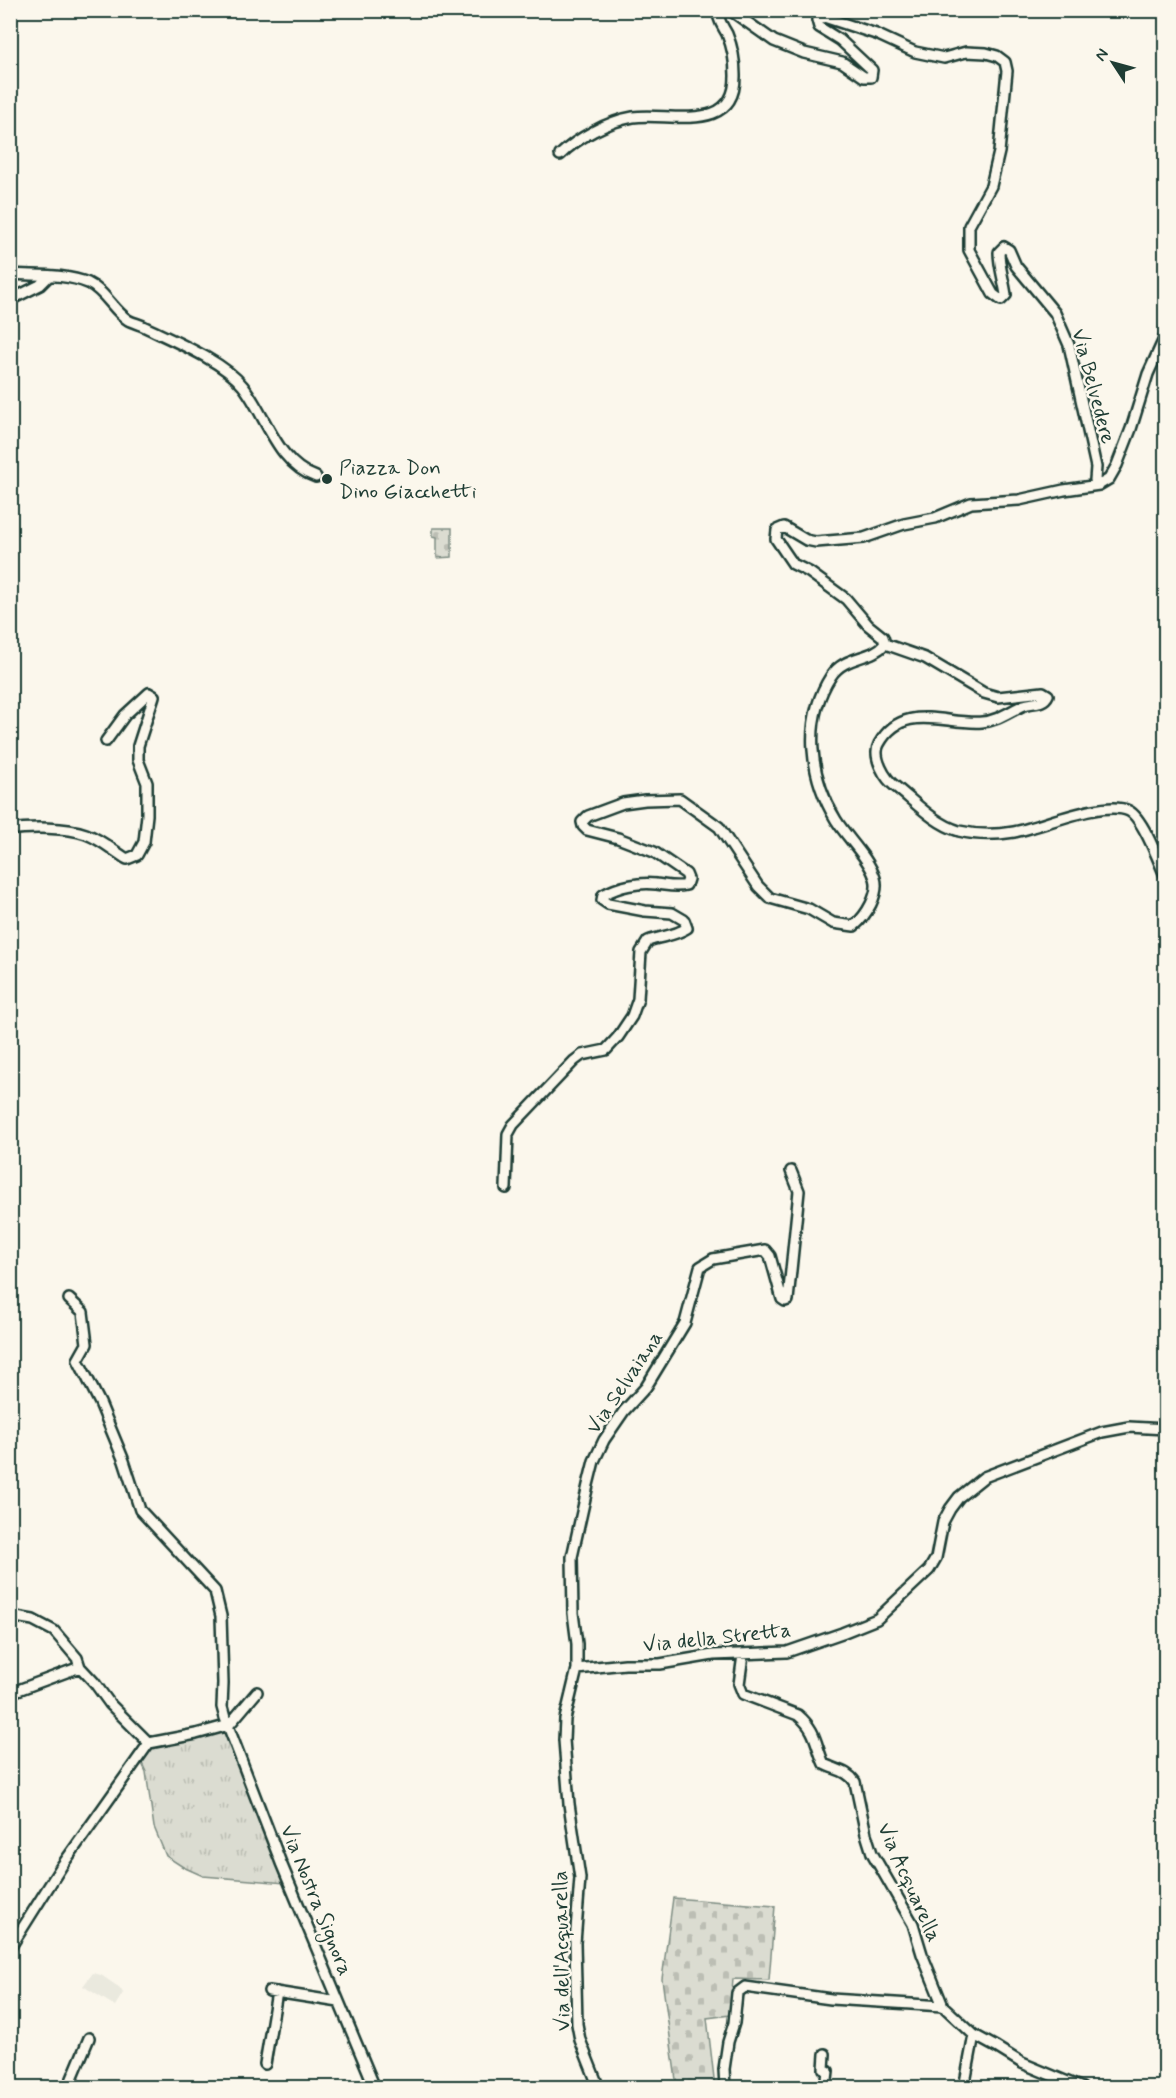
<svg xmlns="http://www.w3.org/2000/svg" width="1176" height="2098" font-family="Mynerve,sans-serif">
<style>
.built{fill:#eae9de}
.grass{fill:url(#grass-tufts);stroke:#7d8c82;stroke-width:1.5}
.cemetery{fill:url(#cemetery-stones);stroke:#7d8c82;stroke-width:1.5}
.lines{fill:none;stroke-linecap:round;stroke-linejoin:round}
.minor-casing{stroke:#1f3d34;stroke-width:14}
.minor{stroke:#fbf7ec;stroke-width:9}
.poi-dot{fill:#1f3d34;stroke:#fbf7ec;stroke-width:2}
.labels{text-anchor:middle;stroke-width:5;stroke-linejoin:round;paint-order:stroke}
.street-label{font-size:21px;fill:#1f3d34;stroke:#fbf7ec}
.poi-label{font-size:21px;fill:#1f3d34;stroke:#fbf7ec;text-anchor:start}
</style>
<defs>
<pattern id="grass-tufts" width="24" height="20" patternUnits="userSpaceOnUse" patternTransform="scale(1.5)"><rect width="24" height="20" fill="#dbdcd1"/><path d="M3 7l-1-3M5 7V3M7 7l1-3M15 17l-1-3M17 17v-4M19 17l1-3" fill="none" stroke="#bcbeb4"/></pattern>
<pattern id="cemetery-stones" width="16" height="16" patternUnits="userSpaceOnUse" patternTransform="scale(1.5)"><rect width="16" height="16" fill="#dbdcd1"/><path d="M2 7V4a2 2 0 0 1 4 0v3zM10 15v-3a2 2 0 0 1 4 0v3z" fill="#bcbeb4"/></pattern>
</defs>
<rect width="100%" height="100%" fill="#fbf7ec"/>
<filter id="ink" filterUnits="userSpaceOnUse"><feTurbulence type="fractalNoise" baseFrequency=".0167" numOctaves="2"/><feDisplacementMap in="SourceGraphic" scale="12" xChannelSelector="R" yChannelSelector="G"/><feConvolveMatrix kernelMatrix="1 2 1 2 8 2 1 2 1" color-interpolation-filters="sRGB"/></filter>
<g filter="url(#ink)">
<path class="built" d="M 93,1973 L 101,1975 L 120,1988 L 123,1993 L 115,2006 L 83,1986 Z"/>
<path class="grass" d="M 222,1731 L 226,1732 L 285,1883 L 203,1876 L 183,1867 L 166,1856 L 154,1827 L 146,1772 L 140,1759 L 149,1745 Z"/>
<path class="cemetery" d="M 433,528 L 452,528 L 452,557 L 437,558 L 437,537 L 433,536 Z
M 673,1898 L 775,1906 L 769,1980 L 733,1979 L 730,2015 L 707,2018 L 715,2087 L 677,2087 L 662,1979 Z"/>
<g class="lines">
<defs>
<path id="minor" d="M 730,10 L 774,41 L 804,53 L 842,62 L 864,77 L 871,77 L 872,70 L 840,40 L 819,27 L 817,20 L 824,17 L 876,34 L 915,52 L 944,58 L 966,52 L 986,53 L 997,56 L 1005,62 L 1007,71 L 999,152 L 991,186 L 969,226 L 969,250 L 993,294 L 1001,300 L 1006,295 C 1004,280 999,267 999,252 L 1004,247 L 1009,250 L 1016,266 L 1055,313 L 1069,345 L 1096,467 L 1095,480 L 1099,485
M 560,155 C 577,138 609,121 633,117 C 669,112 736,135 735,75 C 735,62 732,46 727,34 C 724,28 721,25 719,18 L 722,12 L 726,10
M 10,274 C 36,276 64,273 88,283 C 105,291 113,310 128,320 C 133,323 140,324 145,327 C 174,341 223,361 243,386 C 266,415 277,464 316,477
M 10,300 L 40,285 L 49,276
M 885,644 L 925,658 L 984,693 L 998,697 L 1043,692 L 1048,695 C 1044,704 1033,702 1024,705 C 1010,711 998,721 982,722 C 945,725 903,701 879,744 C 872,757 885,779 896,787 C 916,803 935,824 959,831 C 976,835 997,835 1014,832 C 1041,827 1104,799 1129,811 C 1143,818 1159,862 1166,878
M 885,644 L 883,637 L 868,625 L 846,599 L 809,572 L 793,564 L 776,539 L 777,530 L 784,527 L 806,540 L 816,542 L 864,538 L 904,524 L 935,518 L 971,503 L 1019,500 L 1064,490 L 1099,485 L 1109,479 L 1117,465 L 1131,429 L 1148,374 L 1164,339 L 1166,328
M 10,830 C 30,827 67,827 86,834 C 100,839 114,851 127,859 L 137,855 L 144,842 L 147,815 L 147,783 L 138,760 L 138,746 L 154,696 L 149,693 L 125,715 L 106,741
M 506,1188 L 508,1134 L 513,1125 L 574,1061 L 582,1055 L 606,1050 L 618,1037 L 632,1016 L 638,999 L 641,952 L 648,941 C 662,936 675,936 687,928 L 684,920 L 672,913 L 645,911 L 608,904 L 602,900 L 603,895 C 619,886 639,882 656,884 C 667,885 675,888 686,885 L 688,879 L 686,874 L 654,852 L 618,838 L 587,830 L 583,826 L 582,822 L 588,816 L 623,803 L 645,800 L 680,799 L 719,827 L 758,886 L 770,898 L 809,909 L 833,923 L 854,926 C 866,916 880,894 875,878 C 868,857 848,839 836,820 C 810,777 802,721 831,676 C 845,655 871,660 885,644
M 69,1299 L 83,1312 L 87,1344 L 78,1360 L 100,1403 L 124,1461 L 140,1510 L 215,1591 L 221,1616 L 223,1683 L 222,1707 L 225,1718 L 281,1863 L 375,2088
M 10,1616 L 33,1620 L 54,1631 L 77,1658 L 80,1667 L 94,1682 L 110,1704 L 149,1743
M 743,1655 L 739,1684 L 743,1694 L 798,1715 C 817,1731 815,1744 824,1764 C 835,1770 847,1770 855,1782 L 866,1834 L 872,1853 L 913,1924 L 922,1954 L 943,2006
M 577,1669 L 625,1664 L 660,1664 L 713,1655 L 787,1652 L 842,1633 L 877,1619 L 929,1570 L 936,1558 L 943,1522 L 950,1509 L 959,1497 L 984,1477 L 1102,1432 L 1129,1427 L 1166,1429
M 10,1693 L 80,1667
M 229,1725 L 257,1692
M 149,1743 L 196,1734 L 229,1725
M 10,1948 L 61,1867 L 149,1743
M 269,1991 L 339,2002
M 825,2054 L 824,2069 L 828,2071 L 826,2088
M 265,2064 L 277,1992
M 68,2088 L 89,2038
M 599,2088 L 580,2040 L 577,2024 L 575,1943 L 580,1878 L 569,1804 L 564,1740 L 565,1719 L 577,1669 L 577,1644 L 573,1613 L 572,1557 L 588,1485 L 594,1461 L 604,1440 L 624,1411 L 646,1387 L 685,1323 L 700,1267 L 713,1259 L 765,1250 L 770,1256 L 782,1299 L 785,1301 L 788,1300 L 799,1191 L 791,1171
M 725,2088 L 724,2069 L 728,2042 L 734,2023 L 737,1993 L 745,1987 L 831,1999 L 943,2006 L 974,2035 L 996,2047 L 1022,2063 L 1082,2088
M 964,2088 L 974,2035"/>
</defs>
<use href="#minor" class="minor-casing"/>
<use href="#minor" class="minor"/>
</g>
</g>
<circle class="poi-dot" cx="327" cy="479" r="6"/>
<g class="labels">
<g class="street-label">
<text transform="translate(1094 386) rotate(75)" y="7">Via Belvedere</text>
<text transform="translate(624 1382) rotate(-56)" y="7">Via Selvaiana</text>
<text transform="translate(717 1637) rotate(-6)" y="7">Via della Stretta</text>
<text transform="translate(910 1882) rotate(66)" y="7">Via Acquarella</text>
<text transform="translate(317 1900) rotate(68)" y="7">Via Nostra Signora</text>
<text transform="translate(561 1951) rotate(-91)" y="7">Via dell'Acquarella</text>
</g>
<g class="poi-label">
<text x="339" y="474">Piazza Don<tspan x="339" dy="24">Dino Giacchetti</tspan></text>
</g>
</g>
<rect width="1176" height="2098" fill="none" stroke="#fbf7ec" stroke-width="36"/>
<rect x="18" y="18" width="1140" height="2062" fill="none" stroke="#1f3d34" stroke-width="2" filter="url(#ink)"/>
<g transform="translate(1113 63) rotate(306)" stroke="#fbf7ec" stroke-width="4.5" paint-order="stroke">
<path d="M0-4.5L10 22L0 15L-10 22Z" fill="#1f3d34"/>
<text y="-9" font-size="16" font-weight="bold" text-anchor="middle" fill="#1f3d34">N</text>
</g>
</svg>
